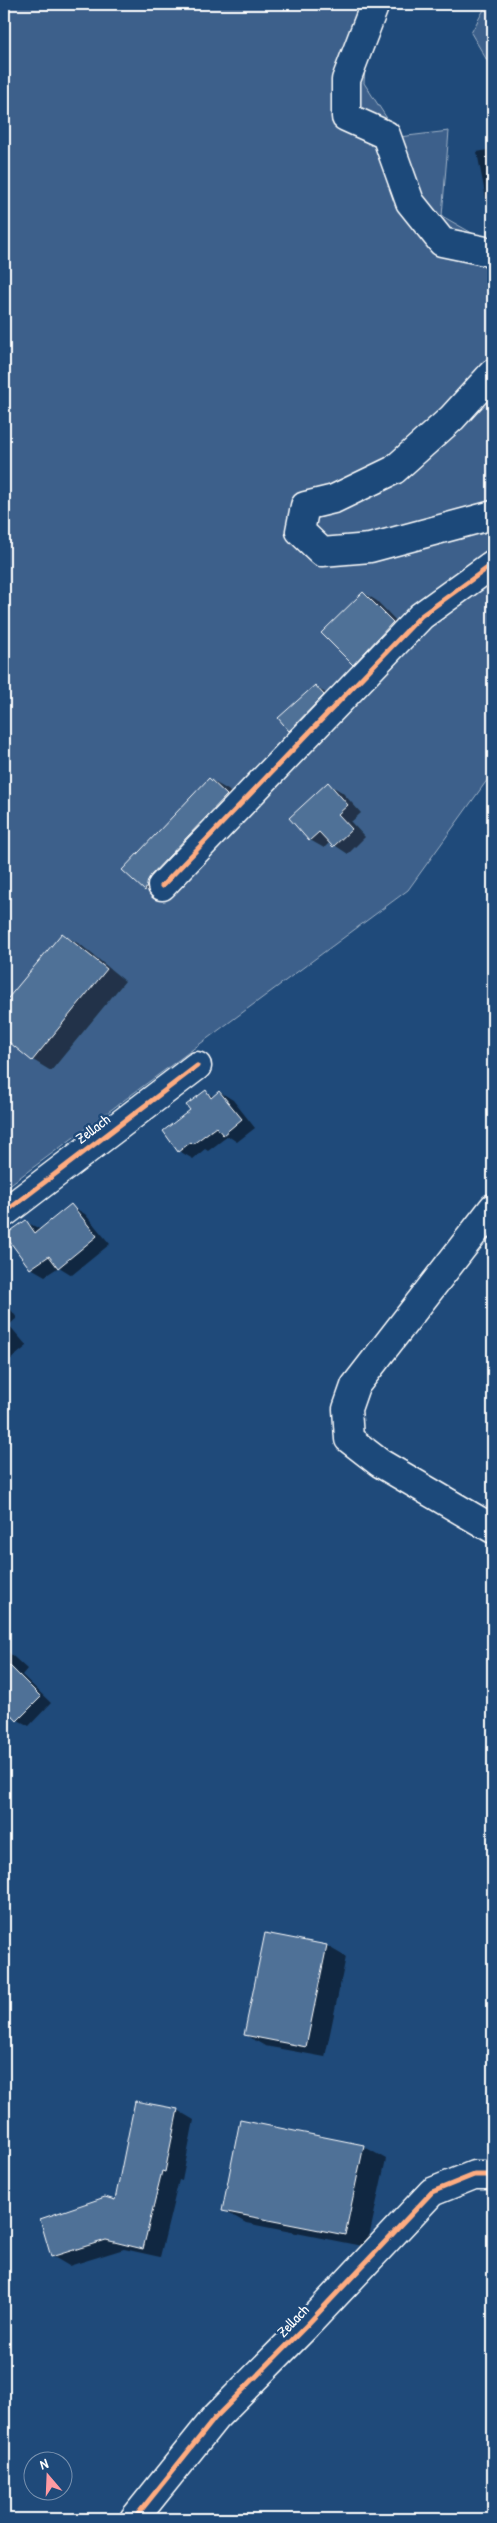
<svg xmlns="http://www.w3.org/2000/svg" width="497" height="2523" font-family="'Patrick Hand',sans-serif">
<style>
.green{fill:#3c618b;stroke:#9eb0c5}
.shadow{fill:#0007}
.building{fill:#507197;stroke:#fff}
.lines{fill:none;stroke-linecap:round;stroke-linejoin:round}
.minor-casing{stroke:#fff;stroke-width:31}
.minor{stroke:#1f4a7a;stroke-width:28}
.cycleway-casing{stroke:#1f4a7a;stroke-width:8}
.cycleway{stroke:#ffac80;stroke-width:5}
.labels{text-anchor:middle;stroke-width:5;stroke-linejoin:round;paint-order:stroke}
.street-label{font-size:15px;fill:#fff;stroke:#1f4a7a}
</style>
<rect width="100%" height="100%" fill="#1f4a7a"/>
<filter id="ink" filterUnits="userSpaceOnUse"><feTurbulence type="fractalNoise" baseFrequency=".02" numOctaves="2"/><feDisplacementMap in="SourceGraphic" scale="10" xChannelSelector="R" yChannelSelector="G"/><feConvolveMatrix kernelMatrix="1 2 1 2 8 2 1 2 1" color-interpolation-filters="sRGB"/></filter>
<g filter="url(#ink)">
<path class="green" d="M 4,4 L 369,4 L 364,83 L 399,137 L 449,131 L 442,216 L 493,245 L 493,772 L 408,890 L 4,1189 Z
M 487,4 L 493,4 L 493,60 L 488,62 L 471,33 Z"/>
<path class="shadow" d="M 493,149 L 493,208 L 487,204 L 477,152 Z
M 364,593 L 377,601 L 406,631 L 367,672 L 353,664 Z
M 316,687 L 329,695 L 303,738 L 290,730 Z
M 209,779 L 228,790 L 245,807 L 170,886 L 164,900 L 146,890 L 124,869 Z
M 328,784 L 342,792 L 361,813 L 351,822 L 365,837 L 348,854 L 330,842 L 324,848 L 310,840 Z
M 62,934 L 81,945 L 125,981 L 51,1071 L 33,1060 L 4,1037 L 4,1005 Z
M 206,1092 L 214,1097 L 220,1092 L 233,1100 L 255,1128 L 237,1142 L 228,1136 L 208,1151 L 205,1149 L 193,1159 L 179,1151 L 192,1110 Z
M 71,1206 L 85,1214 L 110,1244 L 72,1275 L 59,1267 L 45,1276 L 31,1268 L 7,1235 L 26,1222 L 40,1229 Z
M 4,1300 L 17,1318 L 9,1325 L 27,1346 L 4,1365 Z
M 4,1472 L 9,1478 L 4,1484 Z
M 4,1648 L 27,1669 L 22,1675 L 51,1703 L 29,1726 L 18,1720 L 4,1706 Z
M 327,1946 L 346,1957 L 325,2057 L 265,2046 L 246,2035 Z
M 177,2110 L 194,2120 L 182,2181 L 179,2180 L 160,2257 L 124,2249 L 69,2266 L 52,2256 L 116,2201 Z
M 363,2146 L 386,2159 L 367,2247 L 246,2223 L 223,2210 Z"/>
<path class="building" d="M 363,592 L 393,622 L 353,665 L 321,633 Z
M 315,685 L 324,695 L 289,731 L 278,718 Z
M 209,778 L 227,795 L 151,875 L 145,891 L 122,870 Z
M 328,782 L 348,805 L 338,814 L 352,829 L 333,847 L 319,832 L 309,841 L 289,818 Z
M 62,933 L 107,969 L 32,1061 L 4,1038 L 4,1003 Z
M 206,1090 L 211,1098 L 219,1091 L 242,1119 L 223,1135 L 216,1127 L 193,1144 L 191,1142 L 178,1152 L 163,1131 L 190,1110 L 186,1105 Z
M 71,1204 L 97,1236 L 58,1268 L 49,1256 L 30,1269 L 5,1235 L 26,1220 L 35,1233 Z
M 4,1660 L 41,1697 L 17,1721 L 4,1707 Z
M 265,1933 L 327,1945 L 306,2047 L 244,2035 Z
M 135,2101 L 178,2109 L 165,2172 L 162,2171 L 143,2249 L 106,2240 L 51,2257 L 40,2219 L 105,2197 L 115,2200 Z
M 240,2120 L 364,2145 L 345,2235 L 222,2211 Z"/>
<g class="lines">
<defs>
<path id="minor" d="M 375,4 L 346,80 L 346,117 L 386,135 L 410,202 L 442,242 L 490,252 L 493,255
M 493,373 L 452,418 L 394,470 L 334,499 L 305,506 L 300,531 L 322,552 L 370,548 L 493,515
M 162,886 L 421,616 L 493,564
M 493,1208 L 355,1386 L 347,1409 L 349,1439 L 380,1463 L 493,1529
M 4,1213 L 197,1066
M 134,2519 L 215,2418 L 306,2326 L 432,2192 L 474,2175 L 493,2175"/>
</defs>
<use href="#minor" class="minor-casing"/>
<use href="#minor" class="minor"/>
<defs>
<path id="cycleway" d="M 162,886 L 421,616 L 493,564
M 4,1213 L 197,1066
M 134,2519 L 215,2418 L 306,2326 L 432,2192 L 474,2175 L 493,2175"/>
</defs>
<use href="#cycleway" class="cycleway-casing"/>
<use href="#cycleway" class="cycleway"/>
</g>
</g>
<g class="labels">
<g class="street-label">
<text transform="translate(93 1129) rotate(-37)" y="5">Zellach</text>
<text transform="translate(293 2321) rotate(-46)" y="5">Zellach</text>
</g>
</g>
<rect width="497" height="2523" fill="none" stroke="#1f4a7a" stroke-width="20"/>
<rect x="10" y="10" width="477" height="2503" fill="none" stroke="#fff" stroke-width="2" filter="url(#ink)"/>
<g transform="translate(48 2476) rotate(341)"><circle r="24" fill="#1f4a7a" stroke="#7992af"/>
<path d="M0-4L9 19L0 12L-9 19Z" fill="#ff9aa2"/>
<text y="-8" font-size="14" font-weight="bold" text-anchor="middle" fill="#ffffff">N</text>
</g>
</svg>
